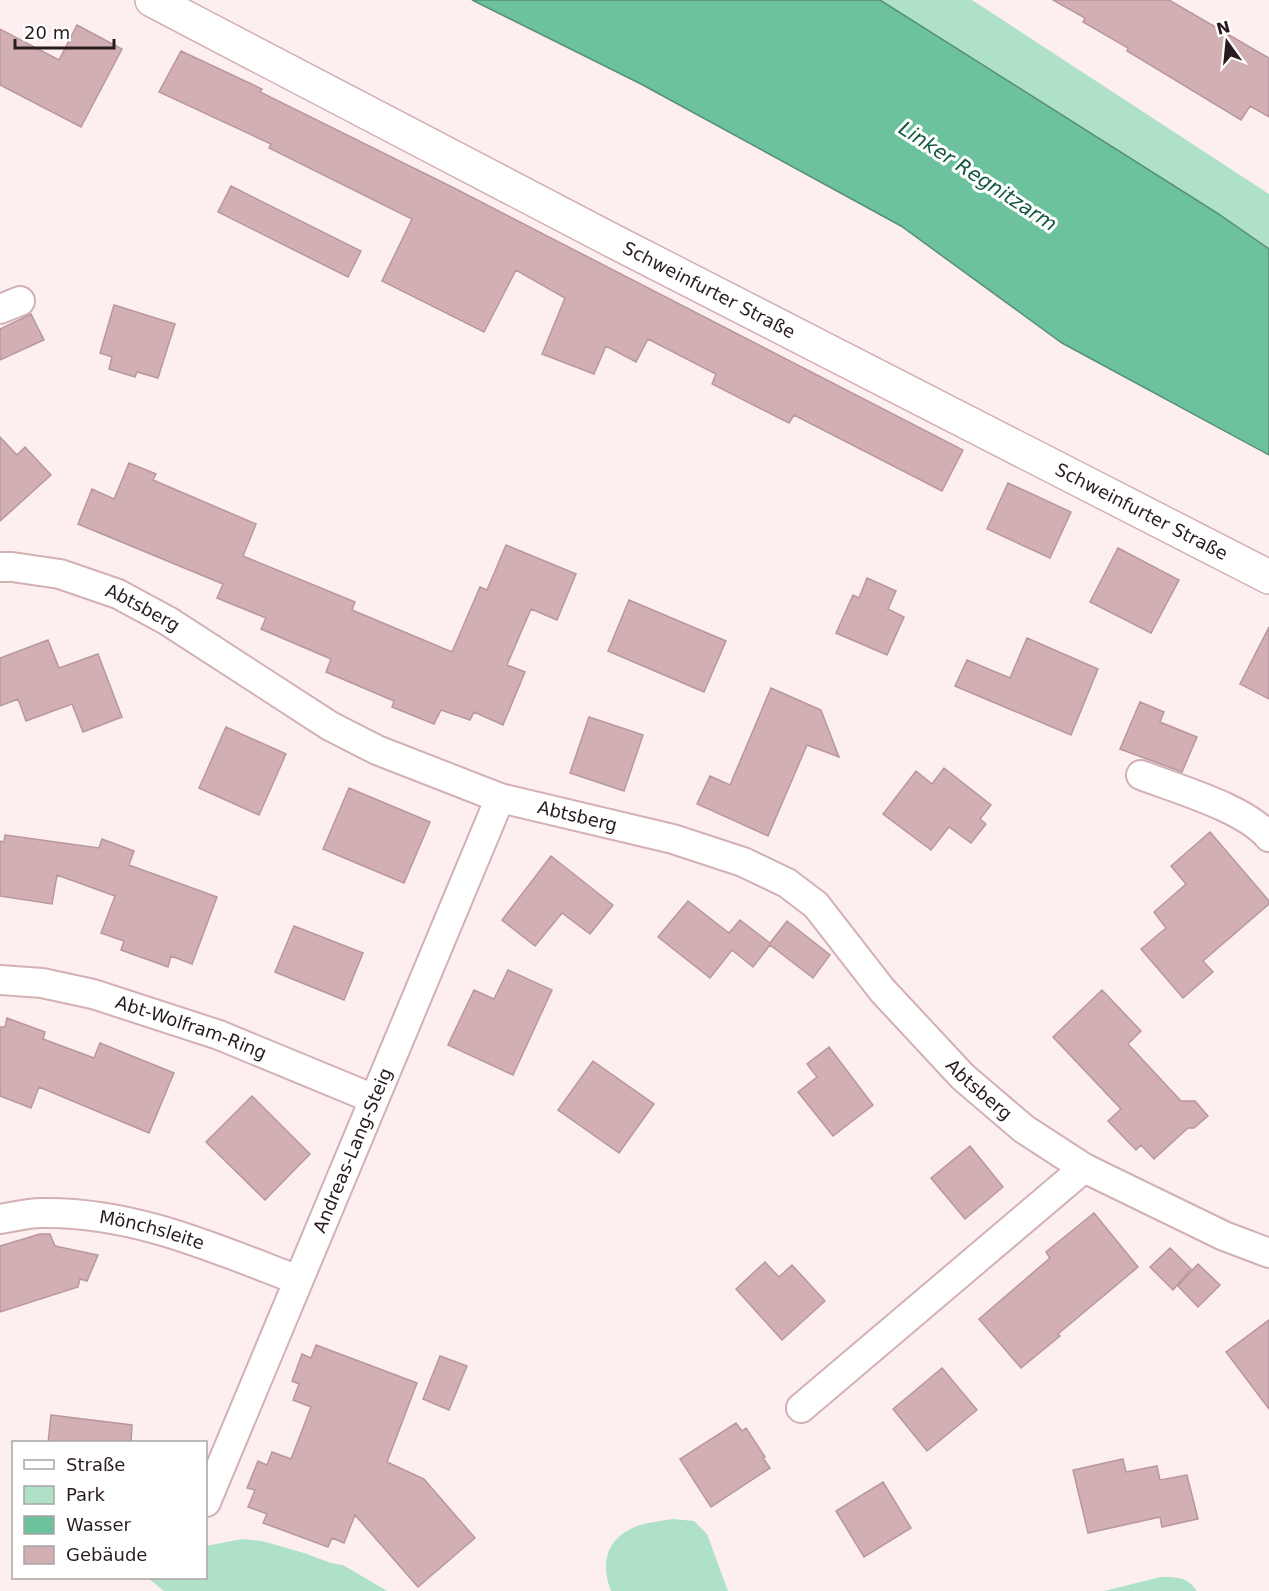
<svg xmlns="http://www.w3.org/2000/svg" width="1269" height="1591" font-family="'DejaVu Sans',sans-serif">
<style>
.green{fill:#aee1c8}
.water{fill:#6bc29c;stroke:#579076;stroke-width:1.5}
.building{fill:#d1afb3;stroke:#b9979c;stroke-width:1.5}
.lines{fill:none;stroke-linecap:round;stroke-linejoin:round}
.street-casing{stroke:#d3b0b4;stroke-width:32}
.secondary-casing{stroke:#d3b0b4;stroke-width:36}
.street{stroke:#fff;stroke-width:28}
.secondary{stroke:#fff;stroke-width:33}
.labels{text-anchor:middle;stroke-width:6;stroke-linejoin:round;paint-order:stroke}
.street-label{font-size:18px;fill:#291c1e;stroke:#fff}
.water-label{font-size:20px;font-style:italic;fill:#11573e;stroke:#fff}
</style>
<rect width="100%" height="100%" fill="#fdeff0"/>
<path class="green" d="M 880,0 L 972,0 L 1269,194 L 1269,249 L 1217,213 Z
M 673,1519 L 694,1521 L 707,1534 L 728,1591 L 611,1591 C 599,1561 608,1536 640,1525 C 650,1522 662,1521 673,1519 Z
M 242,1539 L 262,1541 L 304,1553 L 331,1563 L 343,1565 L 387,1591 L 164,1591 L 148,1578 L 206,1578 L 206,1546 Z
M 1161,1577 C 1177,1577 1188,1577 1197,1591 L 1104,1591 Z"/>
<path class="water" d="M 472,0 L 880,0 L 1217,213 L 1269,249 L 1269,455 L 1062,343 L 901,226 L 641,84 Z"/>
<path class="building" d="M 1053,0 L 1169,0 L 1269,58 L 1269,117 L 1250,106 L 1241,120 L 1127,51 L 1128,48 L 1083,22 L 1085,18 Z
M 77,25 L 122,49 L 81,127 L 0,85 L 0,29 L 59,60 Z
M 181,51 L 262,89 L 260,92 L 452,187 L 963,450 L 942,491 L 794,415 L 789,423 L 712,384 L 716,374 L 648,339 L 636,362 L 606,346 L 594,374 L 542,354 L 565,298 L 516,270 L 484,332 L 382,281 L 412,219 L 269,148 L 271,144 L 159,92 Z
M 231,186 L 361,251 L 348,277 L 218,212 Z
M 114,305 L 175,324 L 158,378 L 137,372 L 135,377 L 109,369 L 112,357 L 100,353 Z
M 31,314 L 44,340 L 0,360 L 0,329 Z
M 0,437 L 17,455 L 25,447 L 51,475 L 0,521 Z
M 129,463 L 156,474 L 153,480 L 256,524 L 243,556 L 355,602 L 352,610 L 452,652 L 480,587 L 487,590 L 506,545 L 576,574 L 557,620 L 531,609 L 507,665 L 525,672 L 503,725 L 474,712 L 470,720 L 441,710 L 434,724 L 392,707 L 394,701 L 326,672 L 331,659 L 261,629 L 266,618 L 217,598 L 223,584 L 78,524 L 92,489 L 114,499 Z
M 1008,483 L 1071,512 L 1050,558 L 987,529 Z
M 1118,548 L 1179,580 L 1151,633 L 1090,602 Z
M 867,578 L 896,591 L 888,609 L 904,617 L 887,655 L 836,633 L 853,595 L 859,598 Z
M 629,600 L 726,641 L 704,692 L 608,651 Z
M 1269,627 L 1269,699 L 1240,684 Z
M 1027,638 L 1098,669 L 1071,735 L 955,686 L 967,660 L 1010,678 Z
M 48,640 L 59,668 L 98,654 L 122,717 L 83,732 L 72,704 L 26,721 L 18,699 L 0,706 L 0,658 Z
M 771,688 L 821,710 L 839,757 L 807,745 L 768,836 L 697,804 L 710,776 L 730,785 Z
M 1140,702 L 1164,712 L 1160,722 L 1197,737 L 1182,772 L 1120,749 Z
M 589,717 L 643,735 L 624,791 L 570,773 Z
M 226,727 L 286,754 L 259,815 L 199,788 Z
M 944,768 L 991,805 L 980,819 L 986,824 L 971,843 L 949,827 L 931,850 L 883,814 L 916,771 L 932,784 Z
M 349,788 L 430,822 L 404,883 L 323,849 Z
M 1210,832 L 1269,901 L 1269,904 L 1203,961 L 1213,972 L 1183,998 L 1141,949 L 1166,928 L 1154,912 L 1186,884 L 1171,866 Z
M 5,835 L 99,848 L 102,839 L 134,851 L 129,865 L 217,897 L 192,964 L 171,956 L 168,967 L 121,950 L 124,941 L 101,933 L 115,896 L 57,875 L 52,904 L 0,896 L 0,841 L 4,842 Z
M 551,856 L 613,905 L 590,934 L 562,913 L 535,946 L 502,920 Z
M 688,901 L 729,933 L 740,920 L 770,943 L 787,921 L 830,955 L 813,978 L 770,945 L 753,967 L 732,950 L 710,978 L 658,937 Z
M 294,926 L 363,953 L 344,1000 L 275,972 Z
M 508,970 L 552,990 L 513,1075 L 448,1045 L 474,990 L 494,999 Z
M 1102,990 L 1141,1031 L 1128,1044 L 1181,1101 L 1195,1101 L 1208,1116 L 1194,1128 L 1188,1128 L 1154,1159 L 1141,1145 L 1136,1150 L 1108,1121 L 1121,1109 L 1053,1037 Z
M 7,1018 L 45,1032 L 43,1039 L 94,1058 L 100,1043 L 174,1073 L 149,1133 L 39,1087 L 31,1108 L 0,1096 L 0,1027 L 5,1027 Z
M 829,1047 L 873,1105 L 833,1136 L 798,1092 L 817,1077 L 807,1064 Z
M 593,1061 L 654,1104 L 619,1153 L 558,1110 Z
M 252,1096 L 310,1154 L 265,1200 L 206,1142 Z
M 970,1146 L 1003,1187 L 965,1219 L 931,1178 Z
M 1094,1213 L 1138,1267 L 1058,1334 L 1060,1336 L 1021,1368 L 979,1319 L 1050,1258 L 1046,1252 Z
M 40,1234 L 50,1234 L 55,1246 L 98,1255 L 87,1281 L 80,1279 L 78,1287 L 0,1312 L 0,1246 Z
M 1170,1248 L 1191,1269 L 1173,1290 L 1150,1267 Z
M 765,1262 L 779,1277 L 792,1265 L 825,1301 L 782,1340 L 736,1289 Z
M 1198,1264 L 1220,1285 L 1198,1307 L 1178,1286 Z
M 1269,1320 L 1269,1409 L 1226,1352 Z
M 316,1345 L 417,1383 L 387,1462 L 424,1479 L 475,1538 L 418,1587 L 355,1515 L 344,1543 L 332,1538 L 328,1547 L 263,1523 L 267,1514 L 248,1507 L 255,1490 L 247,1488 L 258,1461 L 267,1465 L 272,1452 L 291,1459 L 311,1407 L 293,1400 L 299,1384 L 292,1381 L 302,1354 L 311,1358 Z
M 440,1356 L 467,1366 L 449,1410 L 423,1399 Z
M 942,1368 L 977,1410 L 927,1451 L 893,1409 Z
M 51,1415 L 132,1425 L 131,1443 L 48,1443 Z
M 736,1423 L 742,1431 L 746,1428 L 765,1457 L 763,1458 L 770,1468 L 711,1507 L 680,1459 Z
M 1123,1459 L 1126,1472 L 1157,1466 L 1160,1480 L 1187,1475 L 1198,1519 L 1162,1527 L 1160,1517 L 1088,1533 L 1073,1470 Z
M 883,1482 L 911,1528 L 864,1557 L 836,1511 Z"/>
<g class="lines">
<defs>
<g id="street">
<path d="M 0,309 L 20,301"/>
<path id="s1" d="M 0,567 L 12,567 L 60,574 L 118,594 L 168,621 L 330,726 L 377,750 L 500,798 L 673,839 L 743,862 L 787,883 L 816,905 L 882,990 L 963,1077 L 1024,1129 L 1084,1168 L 1224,1236 L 1269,1253"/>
<path d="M 1141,775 C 1177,789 1245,808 1269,837"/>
<path id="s2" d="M 0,980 L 42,983 L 93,994 L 219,1035 L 374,1099"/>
<path id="s3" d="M 0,1219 C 13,1217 28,1213 41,1213 C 132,1211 214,1248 298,1280"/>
<path d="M 801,1408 L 1084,1168"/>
<path id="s4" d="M 206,1502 L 500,798"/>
</g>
<g id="secondary">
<path id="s5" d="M 152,0 L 617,243 L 1269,577"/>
</g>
</defs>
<use href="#street" class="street-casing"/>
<use href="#secondary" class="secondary-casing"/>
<use href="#street" class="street"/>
<use href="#secondary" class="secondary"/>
</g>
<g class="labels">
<g class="street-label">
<text dy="6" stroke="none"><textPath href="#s5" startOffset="628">Schweinfurter Straße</textPath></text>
<text dy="6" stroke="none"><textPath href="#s5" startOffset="1114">Schweinfurter Straße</textPath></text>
<text dy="6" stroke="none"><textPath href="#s1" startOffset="150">Abtsberg</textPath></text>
<text dy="6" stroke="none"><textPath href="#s1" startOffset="636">Abtsberg</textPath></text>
<text dy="6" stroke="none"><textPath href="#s2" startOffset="198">Abt-Wolfram-Ring</textPath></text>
<text dy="6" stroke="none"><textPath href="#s1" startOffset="1140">Abtsberg</textPath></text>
<text dy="6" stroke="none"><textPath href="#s4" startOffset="381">Andreas-Lang-Steig</textPath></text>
<text dy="6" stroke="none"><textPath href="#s3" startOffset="154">Mönchsleite</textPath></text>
</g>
<g class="water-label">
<text transform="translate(978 176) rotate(33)" y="7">Linker Regnitzarm</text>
</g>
</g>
<rect x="12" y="1441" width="195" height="138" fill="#ffffff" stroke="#a9a4a5" stroke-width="1.5"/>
<rect x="24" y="1460" width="30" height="9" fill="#ffffff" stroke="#a9a4a5" stroke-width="1.5"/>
<text x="66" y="1471" font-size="18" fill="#291c1e">Straße</text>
<rect x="24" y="1486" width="30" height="18" fill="#aee1c8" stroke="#a9a4a5" stroke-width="1.5"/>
<text x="66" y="1501" font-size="18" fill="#291c1e">Park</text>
<rect x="24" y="1516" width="30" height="18" fill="#6bc29c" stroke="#a9a4a5" stroke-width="1.5"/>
<text x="66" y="1531" font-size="18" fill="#291c1e">Wasser</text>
<rect x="24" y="1546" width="30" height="18" fill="#d1afb3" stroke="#a9a4a5" stroke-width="1.5"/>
<text x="66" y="1561" font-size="18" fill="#291c1e">Gebäude</text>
<g transform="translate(1227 42) rotate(345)" stroke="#ffffff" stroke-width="4.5" paint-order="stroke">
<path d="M0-4.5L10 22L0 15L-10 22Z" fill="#291c1e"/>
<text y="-9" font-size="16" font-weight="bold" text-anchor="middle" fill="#291c1e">N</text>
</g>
<path d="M15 39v9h99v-9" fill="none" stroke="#291c1e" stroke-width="3"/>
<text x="24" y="39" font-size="18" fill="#291c1e" stroke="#ffffff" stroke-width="4.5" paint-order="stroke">20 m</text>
</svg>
